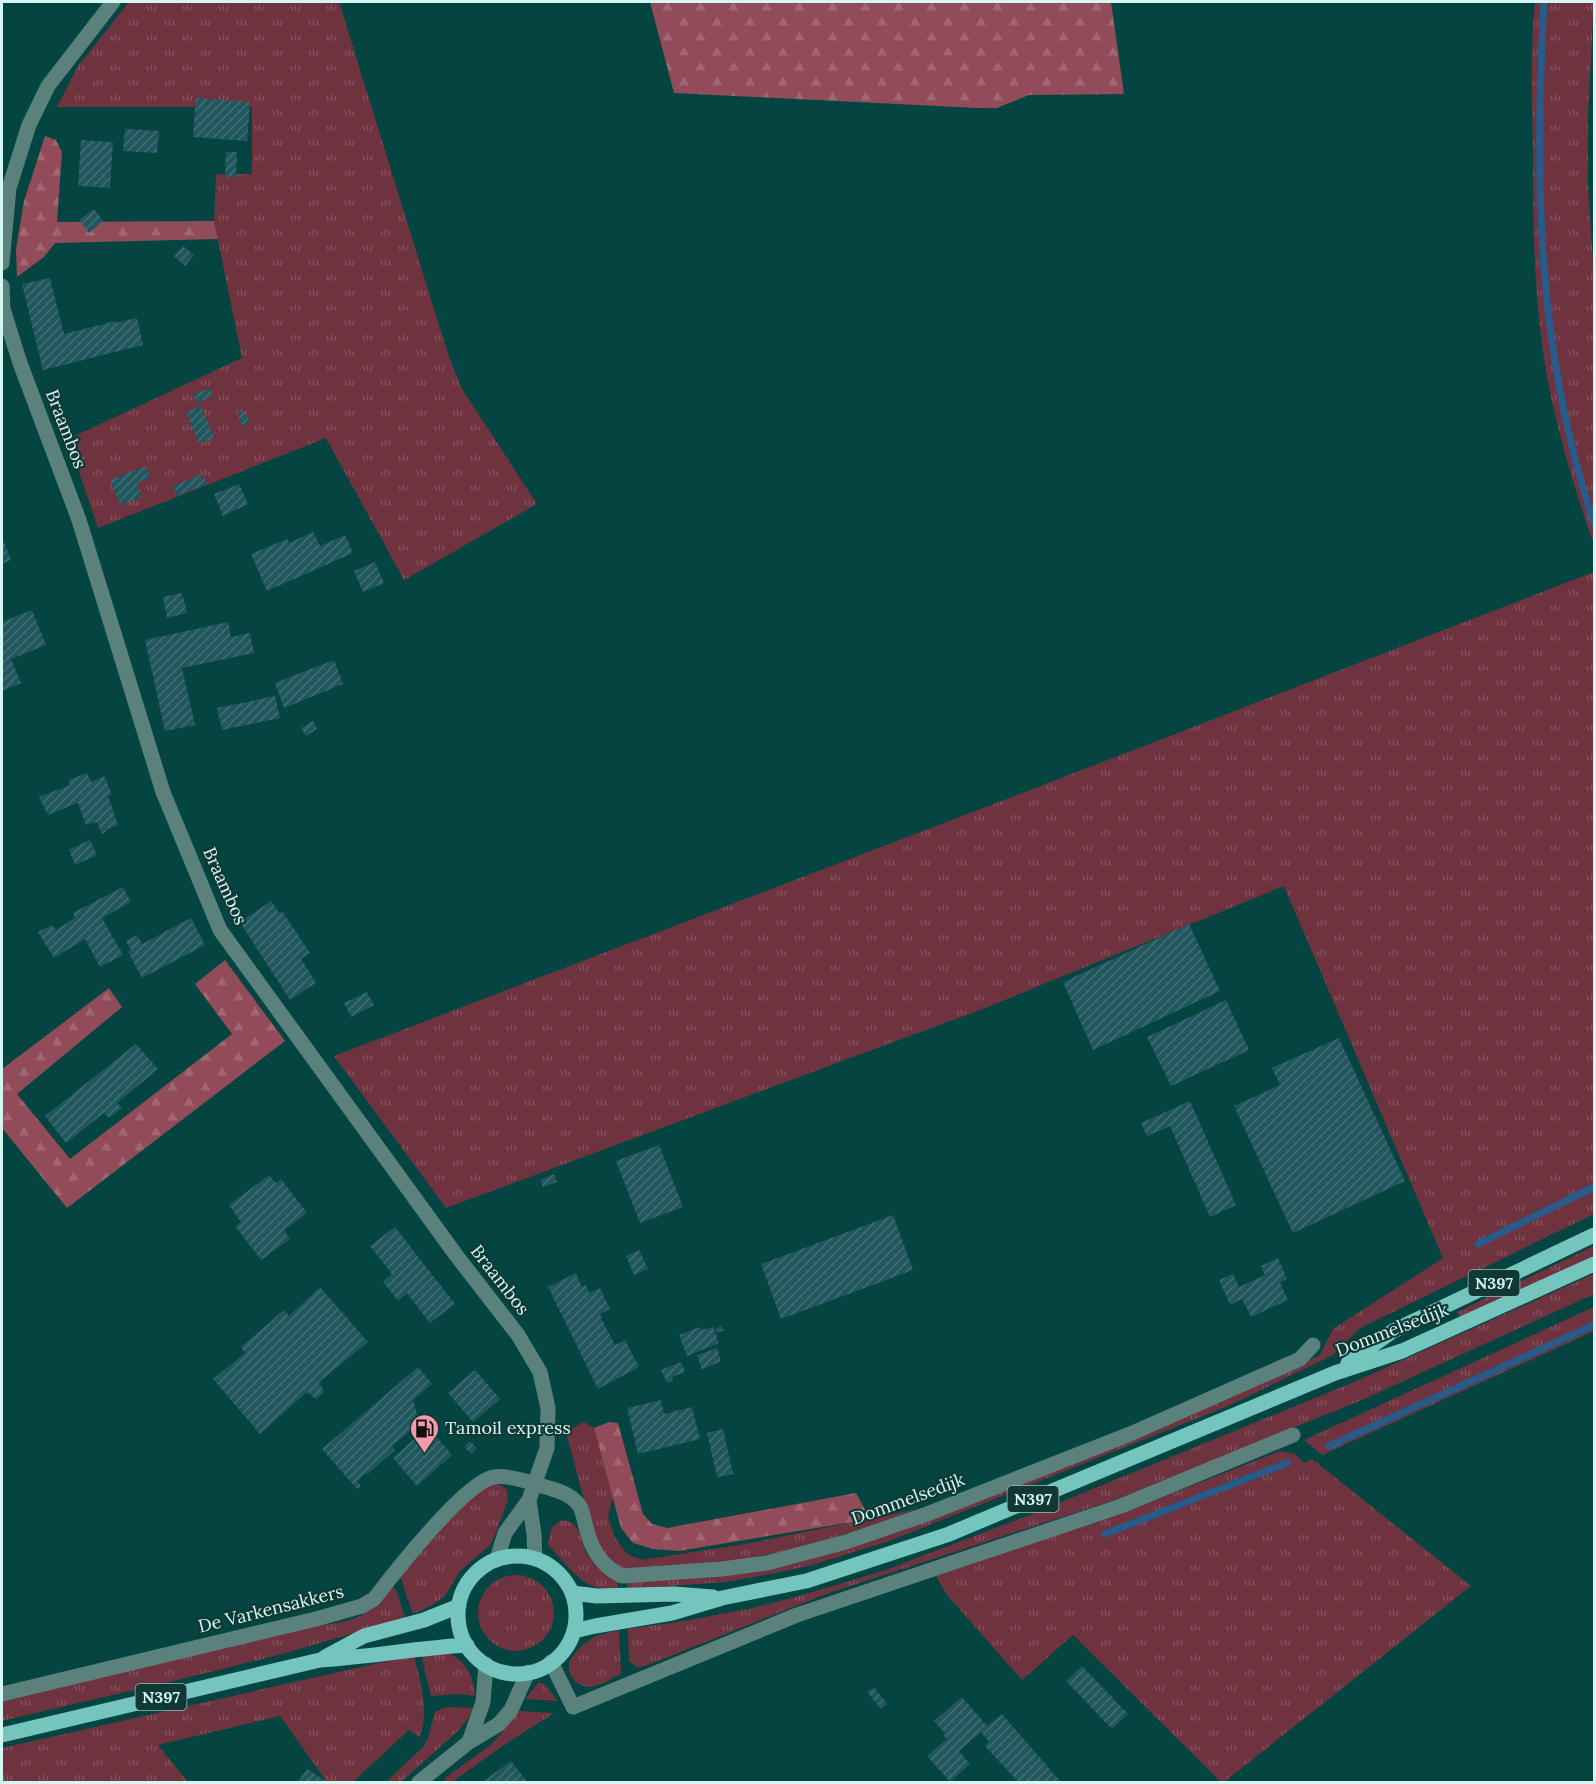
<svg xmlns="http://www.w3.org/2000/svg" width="1596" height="1784" font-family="Lora,serif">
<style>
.grass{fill:url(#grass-tufts)}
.forest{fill:url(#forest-firs)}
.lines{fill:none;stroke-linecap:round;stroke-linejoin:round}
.stream{stroke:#275b89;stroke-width:7}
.building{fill:url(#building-hatch)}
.minor{stroke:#5b817d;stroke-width:15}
.major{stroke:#74c5be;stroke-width:15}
.labels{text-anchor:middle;stroke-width:4.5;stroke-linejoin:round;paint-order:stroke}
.shield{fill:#103835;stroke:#99beba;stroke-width:1.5}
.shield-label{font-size:16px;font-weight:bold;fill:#d4f7f3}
.street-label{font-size:18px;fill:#d4f7f3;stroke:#103835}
.poi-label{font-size:18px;fill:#d4f7f3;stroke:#103835;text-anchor:start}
</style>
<defs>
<pattern id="grass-tufts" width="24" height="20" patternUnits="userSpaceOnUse" patternTransform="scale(1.5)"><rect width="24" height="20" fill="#6f3340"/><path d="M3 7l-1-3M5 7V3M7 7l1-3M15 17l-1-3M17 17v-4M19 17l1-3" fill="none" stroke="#83515c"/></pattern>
<pattern id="forest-firs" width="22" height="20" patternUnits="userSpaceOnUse" patternTransform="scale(1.5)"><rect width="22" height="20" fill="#914b59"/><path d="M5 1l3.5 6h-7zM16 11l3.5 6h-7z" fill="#a06671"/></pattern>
<pattern id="building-hatch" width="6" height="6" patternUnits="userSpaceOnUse" patternTransform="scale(1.5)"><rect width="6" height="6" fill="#21565e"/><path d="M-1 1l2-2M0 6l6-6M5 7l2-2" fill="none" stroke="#406f76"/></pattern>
</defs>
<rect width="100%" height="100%" fill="#044541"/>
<path class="grass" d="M 129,2 L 339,2 L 448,354 L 462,389 L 537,504 L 404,580 L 326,438 L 98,528 L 68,439 L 242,358 L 214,221 L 216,174 L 252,174 L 252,107 L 57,107 L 78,66 Z
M 1535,2 L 1594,2 L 1588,114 L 1588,185 L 1594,277 L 1594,545 C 1577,497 1562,447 1551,397 C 1534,316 1533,233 1533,152 C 1532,102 1530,52 1535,2 Z
M 1594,572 L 1594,1214 L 1360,1328 L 1333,1355 L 1228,1406 L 889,1541 L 812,1565 L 771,1574 L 726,1582 L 627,1589 L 627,1581 L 768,1566 L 1072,1462 L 1226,1400 L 1320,1355 L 1333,1329 L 1443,1258 L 1284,886 L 980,1010 L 446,1208 L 334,1056 L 1012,797 Z
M 1594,1246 L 1594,1256 L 1460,1318 L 1457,1312 Z
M 1594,1274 L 1594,1294 L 1362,1400 L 1120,1498 L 826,1594 L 645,1666 L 638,1668 L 629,1661 L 628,1629 L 684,1621 L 748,1609 L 792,1598 L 883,1571 L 1027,1516 L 1354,1382 Z
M 1594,1307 L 1594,1331 L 1322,1455 L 1304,1440 Z
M 584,1422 L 594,1428 L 613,1497 L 608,1516 L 614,1536 L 627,1554 L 642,1560 L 745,1544 L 918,1509 C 857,1531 796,1552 731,1561 C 696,1566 660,1566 625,1569 L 614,1565 L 597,1549 L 566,1432 Z
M 1280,1451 L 1295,1454 L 1304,1463 L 1312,1459 L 1471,1586 L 1224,1782 L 1221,1782 L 1073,1635 L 1022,1680 L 947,1595 L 936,1576 L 1117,1515 Z
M 493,1484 L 500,1485 L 507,1490 L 508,1500 L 493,1540 L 489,1546 L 460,1571 L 445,1596 L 431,1606 L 413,1614 L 400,1576 L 475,1491 Z
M 563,1520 C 583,1523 579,1542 588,1556 C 596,1567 606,1573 618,1579 L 618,1589 C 591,1590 585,1584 567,1566 C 560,1558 554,1552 548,1544 C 550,1532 551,1524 563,1520 Z
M478 1613a38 38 0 1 1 76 0a38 38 0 1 1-76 0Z
M 392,1586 L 396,1590 L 405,1617 C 274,1661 136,1689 2,1721 L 2,1697 L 304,1627 C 348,1622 364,1623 392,1586 Z
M 619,1630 L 621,1674 C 612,1678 603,1684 595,1686 C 580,1690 565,1677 570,1661 C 573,1654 581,1646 588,1641 C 597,1634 609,1633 619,1630 Z
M 445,1652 C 465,1659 474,1675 475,1696 L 459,1694 L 431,1696 L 421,1654 Z
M 414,1655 C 421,1686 429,1706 420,1737 L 409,1730 L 353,1782 L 327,1782 L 280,1716 L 158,1745 L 187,1781 L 181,1782 L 2,1782 L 2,1748 Z
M 539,1682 L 544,1684 L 558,1701 L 525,1699 Z
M 446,1707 L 473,1708 L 468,1719 L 458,1731 L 401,1782 L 386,1782 L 424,1746 L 429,1735 L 435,1712 Z
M 518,1711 L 554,1713 L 504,1745 L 452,1782 L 446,1782 L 445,1778 L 489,1746 L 500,1735 Z"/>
<path class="forest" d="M 650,2 L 1111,2 L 1124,94 L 1029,95 L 997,108 L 977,108 L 674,93 Z
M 45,136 L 56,140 L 62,152 L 57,222 L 214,221 L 218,239 L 55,243 L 44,257 L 17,277 L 16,249 L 24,201 Z
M 225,960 L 285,1041 L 67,1208 L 2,1128 L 2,1069 L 109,988 L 122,1007 L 17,1094 L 70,1159 L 232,1034 L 195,984 Z
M 609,1422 L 618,1423 L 643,1514 L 652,1524 L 667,1528 L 856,1493 L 870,1519 L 679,1551 L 653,1549 L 633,1543 L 621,1528 L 594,1428 Z"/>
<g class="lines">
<path class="stream" d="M 1544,2 C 1534,179 1537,353 1594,523
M 1478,1244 L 1594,1187
M 1329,1446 L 1594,1325
M 1105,1534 L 1287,1463"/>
</g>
<path class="building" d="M 196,98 L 250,102 L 247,141 L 193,137 Z
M 125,129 L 159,131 L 157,153 L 123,151 Z
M 81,140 L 113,142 L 110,188 L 78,186 Z
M 226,152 L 237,152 L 236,177 L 225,177 Z
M 94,209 L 103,221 L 89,233 L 79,220 Z
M 183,246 L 194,255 L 185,266 L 174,256 Z
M 50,278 L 64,334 L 116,321 L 116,323 L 137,318 L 143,345 L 43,370 L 22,284 Z
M 209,388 L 213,395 L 197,403 L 193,395 Z
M 201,406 L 214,438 L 199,444 L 186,412 Z
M 244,411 L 250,423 L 243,426 L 237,414 Z
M 146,466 L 150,478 L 137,483 L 142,497 L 120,505 L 110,480 Z
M 202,474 L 207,484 L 177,496 L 173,486 Z
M 239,484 L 248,504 L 223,516 L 214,494 Z
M 313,532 L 320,546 L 345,535 L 353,553 L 267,591 L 251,554 L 287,539 L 289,543 Z
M 2,537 L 11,560 L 2,564 Z
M 375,562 L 384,583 L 363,592 L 354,571 Z
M 182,593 L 187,613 L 167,618 L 163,597 Z
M 32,610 L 46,645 L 11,659 L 21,683 L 2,691 L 2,622 Z
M 228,622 L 231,637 L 250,633 L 254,653 L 182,668 L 195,725 L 165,731 L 145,640 Z
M 334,660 L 343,684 L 284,708 L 275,683 Z
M 275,696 L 280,718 L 222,730 L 217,708 Z
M 313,721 L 317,729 L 306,736 L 301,728 Z
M 87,773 L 91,782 L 104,776 L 112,794 L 108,796 L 118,825 L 105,830 L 106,832 L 102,834 L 97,822 L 86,825 L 78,803 L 48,815 L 39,797 L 70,785 L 68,780 Z
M 90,840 L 97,855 L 75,865 L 69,850 Z
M 123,887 L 131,902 L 102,918 L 123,955 L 100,967 L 85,939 L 54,958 L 38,932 L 52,925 L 56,930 L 75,918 L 73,913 Z
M 271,901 L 279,913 L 282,911 L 310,953 L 301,959 L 316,983 L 290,1000 L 240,922 Z
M 191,918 L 205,945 L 142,978 L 128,952 L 131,950 L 126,941 L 137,935 L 142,944 Z
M 1189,924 L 1220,991 L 1093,1050 L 1063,982 Z
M 367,992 L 374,1005 L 351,1017 L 344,1003 Z
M 1226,1000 L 1249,1050 L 1171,1086 L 1147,1037 Z
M 1339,1038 L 1405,1181 L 1293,1233 L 1234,1106 L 1280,1085 L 1272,1068 Z
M 136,1044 L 158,1069 L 117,1103 L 122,1108 L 109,1118 L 104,1113 L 66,1143 L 45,1116 Z
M 1190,1101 L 1236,1205 L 1210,1217 L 1170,1126 L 1147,1136 L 1141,1123 Z
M 659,1145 L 683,1207 L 640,1223 L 616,1161 Z
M 554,1174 L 557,1182 L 543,1187 L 540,1180 Z
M 269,1175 L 276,1183 L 281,1179 L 307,1213 L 284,1230 L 290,1239 L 261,1260 L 235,1226 L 241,1222 L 229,1205 Z
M 893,1215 L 913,1270 L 781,1319 L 761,1264 Z
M 395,1227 L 455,1304 L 430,1323 L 407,1293 L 398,1301 L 383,1282 L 392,1274 L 370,1246 Z
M 639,1250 L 648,1269 L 634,1275 L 626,1256 Z
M 1278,1258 L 1287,1279 L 1280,1282 L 1288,1300 L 1251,1317 L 1242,1299 L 1230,1305 L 1219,1280 L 1233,1274 L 1239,1287 L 1265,1275 L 1261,1266 Z
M 576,1273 L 582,1287 L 586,1285 L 589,1293 L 600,1288 L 610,1309 L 600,1314 L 604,1324 L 615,1345 L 625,1340 L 639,1367 L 598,1389 L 548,1287 Z
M 320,1287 L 368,1342 L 319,1382 L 324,1392 L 316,1399 L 307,1392 L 260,1434 L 213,1379 L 245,1353 L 241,1347 L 284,1310 L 289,1316 Z
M 721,1326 L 724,1330 L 717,1333 L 715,1329 Z
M 700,1327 L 702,1330 L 713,1327 L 719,1343 L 687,1356 L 679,1335 Z
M 717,1348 L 721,1361 L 702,1370 L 697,1355 Z
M 681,1362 L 685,1372 L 672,1377 L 673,1380 L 667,1383 L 661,1370 Z
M 418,1367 L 432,1384 L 413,1400 L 417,1414 L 415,1416 L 421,1422 L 392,1446 L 395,1450 L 368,1474 L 366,1473 L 357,1481 L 361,1486 L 357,1489 L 322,1449 Z
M 475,1370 L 500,1399 L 473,1422 L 448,1393 Z
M 661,1400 L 664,1414 L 692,1407 L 700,1439 L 638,1454 L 627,1408 Z
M 428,1427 L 452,1455 L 417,1486 L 393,1458 Z
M 723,1429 L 733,1474 L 717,1477 L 707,1433 Z
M 470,1441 L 477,1448 L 471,1454 L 464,1446 Z
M 1082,1666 L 1128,1714 L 1112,1729 L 1066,1681 Z
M 874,1687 L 887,1704 L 881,1709 L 867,1692 Z
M 962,1697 L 987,1726 L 1002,1714 L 1061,1782 L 1018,1782 L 985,1746 L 989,1742 L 981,1732 L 959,1751 L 970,1764 L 950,1782 L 927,1756 L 947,1739 L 943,1735 L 945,1734 L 934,1721 Z
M 511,1761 L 527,1782 L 482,1782 Z
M 307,1769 L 328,1782 L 298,1782 Z"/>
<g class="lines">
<path class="minor" d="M 2,263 L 9,188 L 29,125 L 48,86 L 113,2
M 2,286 L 3,309 L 20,363 L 79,520 L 163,792 L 220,930 L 456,1255 L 518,1335 L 540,1372 L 548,1408 L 547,1448 L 529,1500 L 505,1533 L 497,1559
M 529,1500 L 534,1534 L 535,1559
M 551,1662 L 573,1707 L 797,1615 L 1121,1506 L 1293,1435
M 2,1694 L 316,1619 L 362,1606 L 374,1599 C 394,1573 466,1481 494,1477 C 507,1475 527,1481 539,1485 C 553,1489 570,1493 579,1505 C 583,1511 584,1520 586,1527 C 591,1549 601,1566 622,1576 L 722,1569 L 767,1563 L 846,1542 L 927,1514 L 1130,1434 L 1300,1359 L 1313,1345
M 469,1742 L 483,1702 L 486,1664
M 419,1782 L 469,1742 L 499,1724 L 511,1710 L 528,1672"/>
<path class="major" d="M 1348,1363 L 1393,1331 L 1594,1235
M458 1615a59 59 0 1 1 118 0a59 59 0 1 1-118 0Z
M 572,1593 L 597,1596 L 674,1594 L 713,1597
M 574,1631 L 595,1626 L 672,1613 L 722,1598 L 806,1581 L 949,1534 L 1335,1373 L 1402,1351 L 1594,1264
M 325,1657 L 364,1636 L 424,1620 L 459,1606
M 2,1735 L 320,1660 C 369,1657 417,1648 467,1645"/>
</g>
<defs>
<symbol id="fuel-pin" viewBox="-11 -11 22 30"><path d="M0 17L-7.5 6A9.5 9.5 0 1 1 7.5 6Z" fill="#f39aaa" stroke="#103835"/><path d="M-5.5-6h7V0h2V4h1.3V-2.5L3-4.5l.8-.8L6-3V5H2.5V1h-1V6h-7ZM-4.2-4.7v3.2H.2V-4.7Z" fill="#111"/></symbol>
</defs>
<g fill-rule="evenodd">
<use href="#fuel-pin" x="408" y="1412" width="33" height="45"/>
</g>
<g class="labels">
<g class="shield">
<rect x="1468.5" y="1270" width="51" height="26" rx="4.5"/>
<rect x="1007.5" y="1486" width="51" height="26" rx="4.5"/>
<rect x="135.5" y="1684" width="51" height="26" rx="4.5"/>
</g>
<g class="shield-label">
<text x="1494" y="1289">N397</text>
<text x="1033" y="1505">N397</text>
<text x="161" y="1703">N397</text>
</g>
<g class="street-label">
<text transform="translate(66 429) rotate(69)" y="6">Braambos</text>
<text transform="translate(225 886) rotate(66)" y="6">Braambos</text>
<text transform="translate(500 1280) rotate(52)" y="6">Braambos</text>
<text transform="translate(1392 1330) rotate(-21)" y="6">Dommelsedijk</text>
<text transform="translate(908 1499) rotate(-20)" y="6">Dommelsedijk</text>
<text transform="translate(271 1609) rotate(-14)" y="6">De Varkensakkers</text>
</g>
<g class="poi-label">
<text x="445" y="1434">Tamoil express</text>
</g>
</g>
<rect width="1596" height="1784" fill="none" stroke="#d4f7f3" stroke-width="6"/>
</svg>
